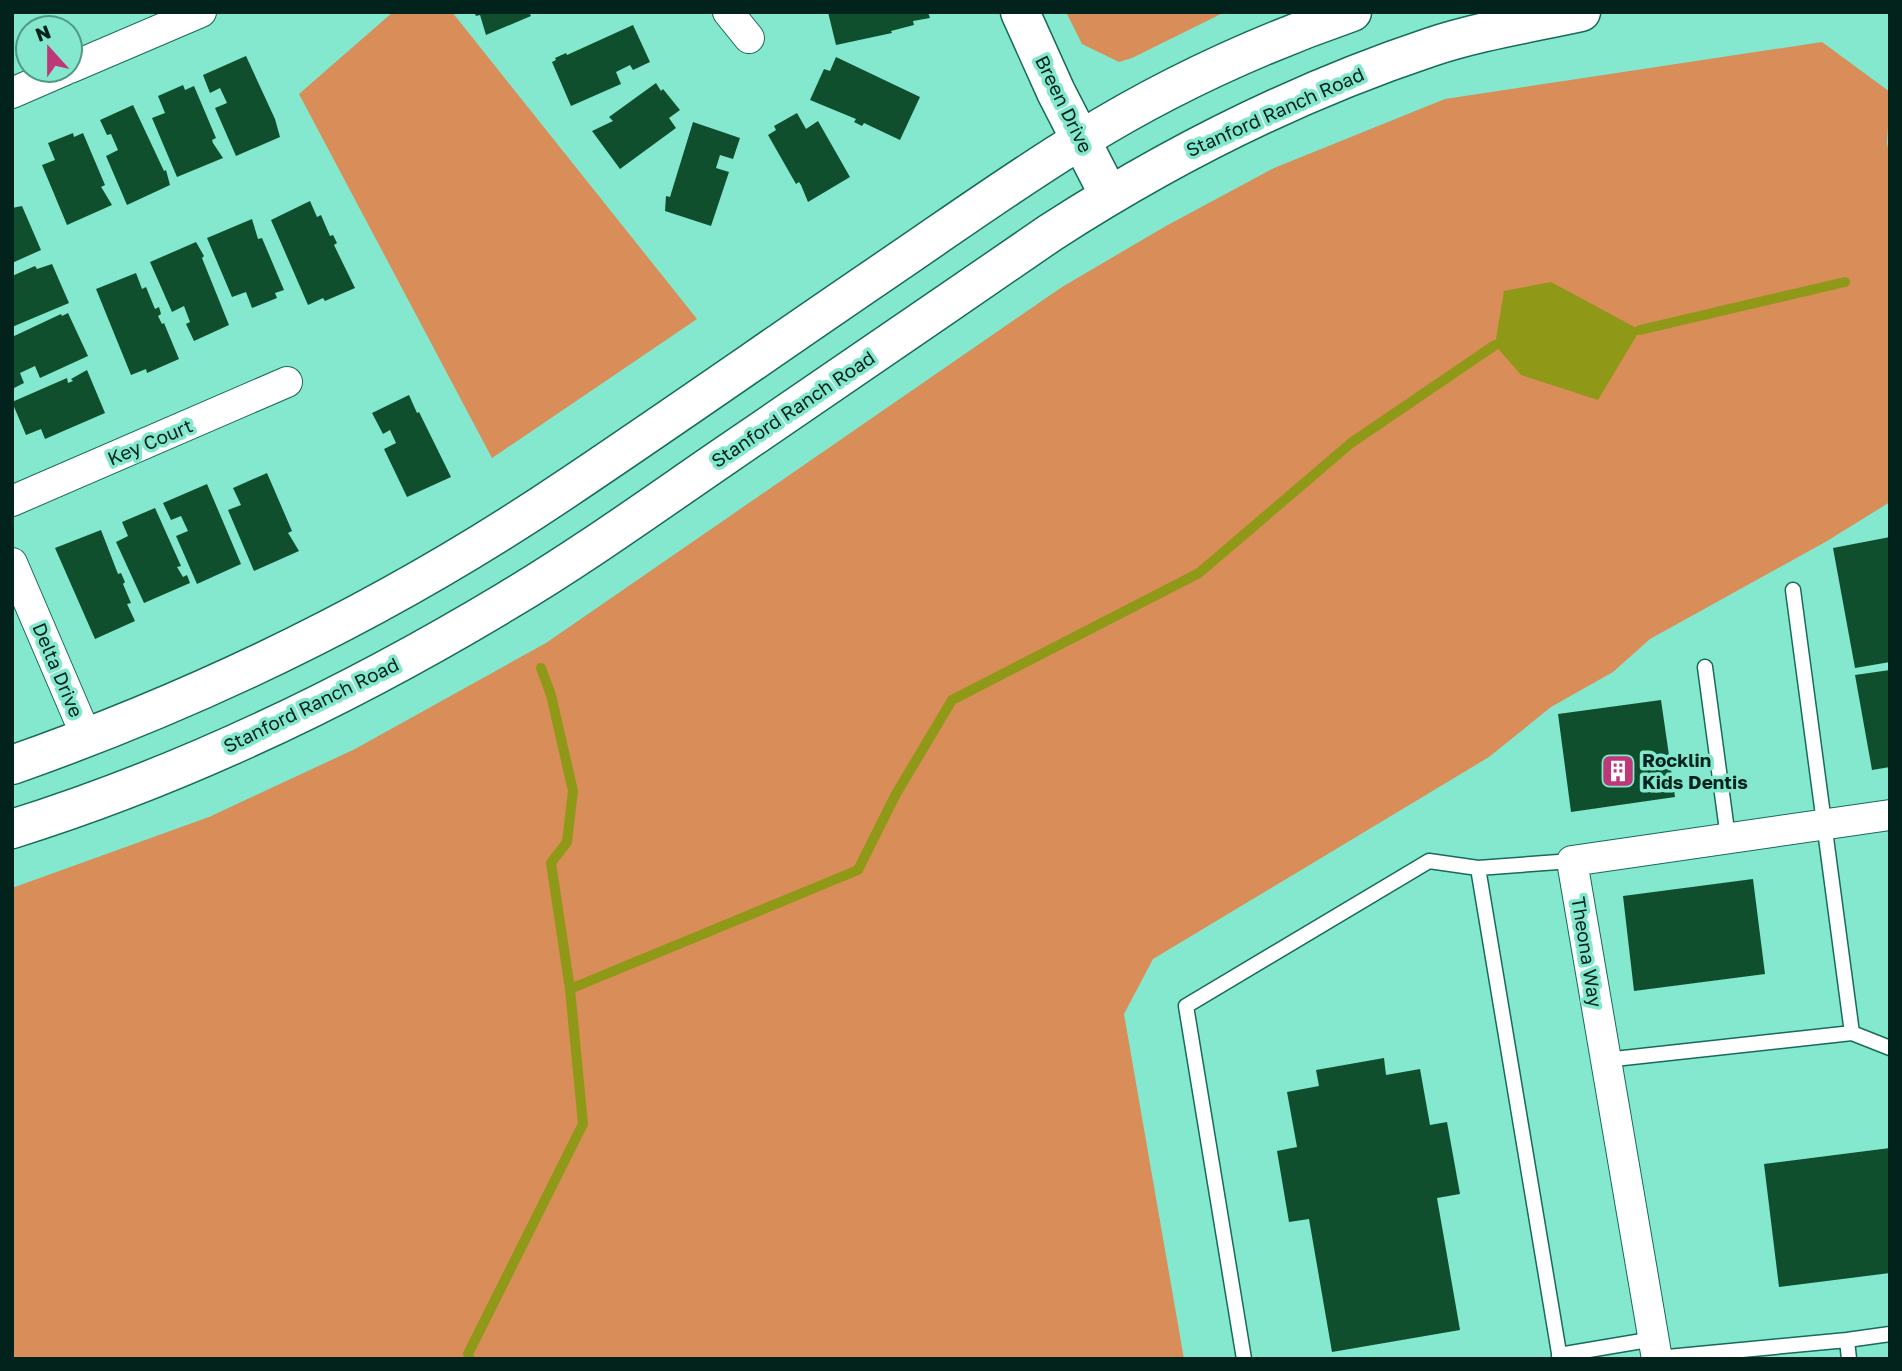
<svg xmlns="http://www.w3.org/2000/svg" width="1902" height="1371" font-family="'Golos Text',sans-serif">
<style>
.green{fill:#d98d58}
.water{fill:#8f9917}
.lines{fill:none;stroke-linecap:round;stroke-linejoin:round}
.stream{stroke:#8f9917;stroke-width:10}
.building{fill:#104f2d}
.lane-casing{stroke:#176b59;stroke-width:17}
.street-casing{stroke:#176b59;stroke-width:32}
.secondary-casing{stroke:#176b59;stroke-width:41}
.lane{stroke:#fff;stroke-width:14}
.street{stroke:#fff;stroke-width:30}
.secondary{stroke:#fff;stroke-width:38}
.labels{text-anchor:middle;stroke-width:7;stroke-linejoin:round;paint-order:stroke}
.street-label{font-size:19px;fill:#02231c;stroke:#83e8cd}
.poi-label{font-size:19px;font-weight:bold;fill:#02231c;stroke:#83e8cd;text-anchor:start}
</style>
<rect width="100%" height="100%" fill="#83e8cd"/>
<path class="green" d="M 393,12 L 452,12 L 697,319 L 492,458 L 299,94 Z
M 1066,12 L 1225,12 L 1132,58 L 1119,62 L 1082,44 Z
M 1822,42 L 1890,92 L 1887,143 L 1890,158 L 1890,502 L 1827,541 L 1650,639 L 1613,672 L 1551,707 L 1489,757 L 1153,959 L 1124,1014 L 1184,1359 L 12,1359 L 12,888 L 209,817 L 355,749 L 546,643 L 1062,287 L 1166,226 L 1274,168 L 1445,99 Z"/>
<path class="water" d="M 1551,282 L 1640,330 L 1598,400 L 1521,375 L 1495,345 L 1504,291 Z"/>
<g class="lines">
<path class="stream" d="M 1640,330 L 1845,282
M 541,668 L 551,695 L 573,791 L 567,842 L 551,863 L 570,989
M 470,1359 L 468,1354 L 583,1124 L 570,989 L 858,870 L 896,794 L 952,700 L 1199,573 L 1351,443 L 1495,345"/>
</g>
<path class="building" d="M 474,12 L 529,12 L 531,16 L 486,35 L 480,15 L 476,16 Z
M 828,12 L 928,12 L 930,18 L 913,21 L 914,25 L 891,31 L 892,33 L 836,45 Z
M 633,25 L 650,62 L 633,70 L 630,65 L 616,72 L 621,84 L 571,106 L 552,62 L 556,60 L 555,58 L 566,53 L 567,55 Z
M 246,56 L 275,119 L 280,137 L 236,156 L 215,108 L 227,103 L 220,88 L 210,93 L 203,75 Z
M 836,57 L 920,97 L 900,140 L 864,123 L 862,126 L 854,122 L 856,119 L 810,100 L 824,69 L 830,71 Z
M 656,83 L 661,91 L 663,89 L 680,110 L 669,118 L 676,128 L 620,169 L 592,131 L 613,121 L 609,117 Z
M 183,85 L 185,90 L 194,86 L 216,138 L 212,140 L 213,143 L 223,158 L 177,177 L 152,118 L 165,113 L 158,96 Z
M 133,105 L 164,171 L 166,170 L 170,185 L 127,205 L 106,156 L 118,150 L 111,134 L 107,135 L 100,120 Z
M 797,113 L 806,129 L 818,121 L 850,177 L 808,202 L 801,185 L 799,182 L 796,184 L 768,135 L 776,130 L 774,126 Z
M 693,122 L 740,138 L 733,159 L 720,155 L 716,168 L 729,172 L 711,226 L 665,211 L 666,196 L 670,197 Z
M 73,133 L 74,137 L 83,133 L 105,185 L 101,187 L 103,190 L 112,205 L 67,225 L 42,165 L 55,160 L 48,143 Z
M 310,201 L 317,217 L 321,215 L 330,236 L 333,235 L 337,243 L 334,245 L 355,288 L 325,301 L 323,298 L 308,305 L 271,220 Z
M 22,206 L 41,250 L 12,263 L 12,208 Z
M 252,219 L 258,239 L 262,238 L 284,290 L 275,293 L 277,298 L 252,308 L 246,292 L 232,297 L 207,238 Z
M 196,242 L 204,256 L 202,258 L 229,325 L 194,341 L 186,324 L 190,322 L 184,306 L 172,312 L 150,262 Z
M 52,264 L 69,303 L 12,327 L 12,276 L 35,266 L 37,269 Z
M 136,273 L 142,289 L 146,287 L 155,309 L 159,307 L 161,314 L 158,316 L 162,324 L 164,323 L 179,359 L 147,373 L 146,369 L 131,375 L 96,289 Z
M 68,313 L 88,356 L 40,378 L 35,366 L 20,373 L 24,383 L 12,389 L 12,337 L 61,314 L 62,316 Z
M 87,370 L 105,413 L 45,439 L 41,429 L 26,435 L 12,402 L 67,378 L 68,383 L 73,381 L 71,379 Z
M 409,395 L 417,413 L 419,412 L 451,477 L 407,497 L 384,449 L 396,443 L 390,430 L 383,434 L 372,413 Z
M 267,473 L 292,531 L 288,533 L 290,536 L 299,551 L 254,571 L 228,510 L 241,505 L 233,488 Z
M 207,484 L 241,564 L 197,584 L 176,536 L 188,531 L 181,516 L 171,520 L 163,503 Z
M 155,508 L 181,566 L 177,567 L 183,577 L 187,575 L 190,583 L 144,603 L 116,542 L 128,536 L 122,522 Z
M 101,530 L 118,574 L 121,573 L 125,582 L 123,584 L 131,603 L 127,604 L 135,621 L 95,639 L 55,548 Z
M 1890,537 L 1890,662 L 1855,668 L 1833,548 Z
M 1890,670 L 1890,767 L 1872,770 L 1855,675 Z
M 1661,700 L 1675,797 L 1571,812 L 1558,714 Z
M 1753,879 L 1765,974 L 1634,991 L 1623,896 Z
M 1384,1058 L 1386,1075 L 1420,1069 L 1430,1125 L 1447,1122 L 1460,1194 L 1437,1198 L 1460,1330 L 1332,1352 L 1309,1219 L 1289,1222 L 1277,1151 L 1297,1147 L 1287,1092 L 1319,1086 L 1316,1070 Z
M 1890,1148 L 1890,1273 L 1779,1287 L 1764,1164 Z"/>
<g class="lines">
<defs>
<path id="lane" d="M 1705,667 L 1728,838
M 1478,868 L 1560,1359
M 1852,1033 L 1890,1048
M 1605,1060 L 1852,1033 L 1793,590
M 1847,1340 L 1890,1334
M 1559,1355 L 1654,1339
M 1657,1358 L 1847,1340 L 1849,1359
M 1244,1359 L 1186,1006 L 1429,861 L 1478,868 L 1572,861"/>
<path id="street" d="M 728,12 L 749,38
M 70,68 L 201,12
M 12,93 L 65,70
M 12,501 L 287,382
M 12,563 L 87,738
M 1657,1359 L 1572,861 L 1890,815"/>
<path id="secondary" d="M 1020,12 L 1056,92 L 1109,195
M 12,765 C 208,696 394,605 566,489 C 675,416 783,340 892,266 C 954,224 1015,180 1079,141 C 1164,88 1257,45 1352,12
M 12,829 C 184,775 350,695 505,602 C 581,557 653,505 726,455 C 835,381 942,307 1050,233 C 1169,156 1296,92 1431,47 C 1479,31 1531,23 1581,12"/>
</defs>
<use href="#lane" class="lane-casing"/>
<use href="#street" class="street-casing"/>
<use href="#secondary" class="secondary-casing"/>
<use href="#lane" class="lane"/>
<use href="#street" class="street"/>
<use href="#secondary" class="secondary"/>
</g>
<defs>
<symbol id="building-square" viewBox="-11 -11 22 22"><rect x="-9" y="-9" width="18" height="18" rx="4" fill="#bd3779" stroke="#83e8cd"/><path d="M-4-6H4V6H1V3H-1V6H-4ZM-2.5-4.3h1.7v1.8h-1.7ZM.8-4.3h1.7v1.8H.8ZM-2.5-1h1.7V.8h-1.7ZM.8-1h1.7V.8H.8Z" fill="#fff"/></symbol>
</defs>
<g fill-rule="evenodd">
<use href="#building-square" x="1599" y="752" width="38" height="38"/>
</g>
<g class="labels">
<g class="street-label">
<text transform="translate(1064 104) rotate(64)" y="7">Breen Drive</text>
<text transform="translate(1275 112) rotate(-24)" y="7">Stanford Ranch Road</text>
<text transform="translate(793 409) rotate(-34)" y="7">Stanford Ranch Road</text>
<text transform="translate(150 442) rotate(-23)" y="7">Key Court</text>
<text transform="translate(58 670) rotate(67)" y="7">Delta Drive</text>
<text transform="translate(311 705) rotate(-26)" y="7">Stanford Ranch Road</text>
<text transform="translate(1587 952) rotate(81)" y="7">Theona Way</text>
</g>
<g class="poi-label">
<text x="1642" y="767">Rocklin<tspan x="1642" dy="22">Kids Dentis</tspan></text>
</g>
</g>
<rect width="1902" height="1371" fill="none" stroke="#02231c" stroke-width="28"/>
<g transform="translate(49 49) rotate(339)"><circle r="33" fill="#83e8cd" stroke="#4f9986" stroke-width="2"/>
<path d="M0-5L12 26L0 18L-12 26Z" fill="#bd3779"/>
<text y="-10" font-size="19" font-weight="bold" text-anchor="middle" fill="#02231c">N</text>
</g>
</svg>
